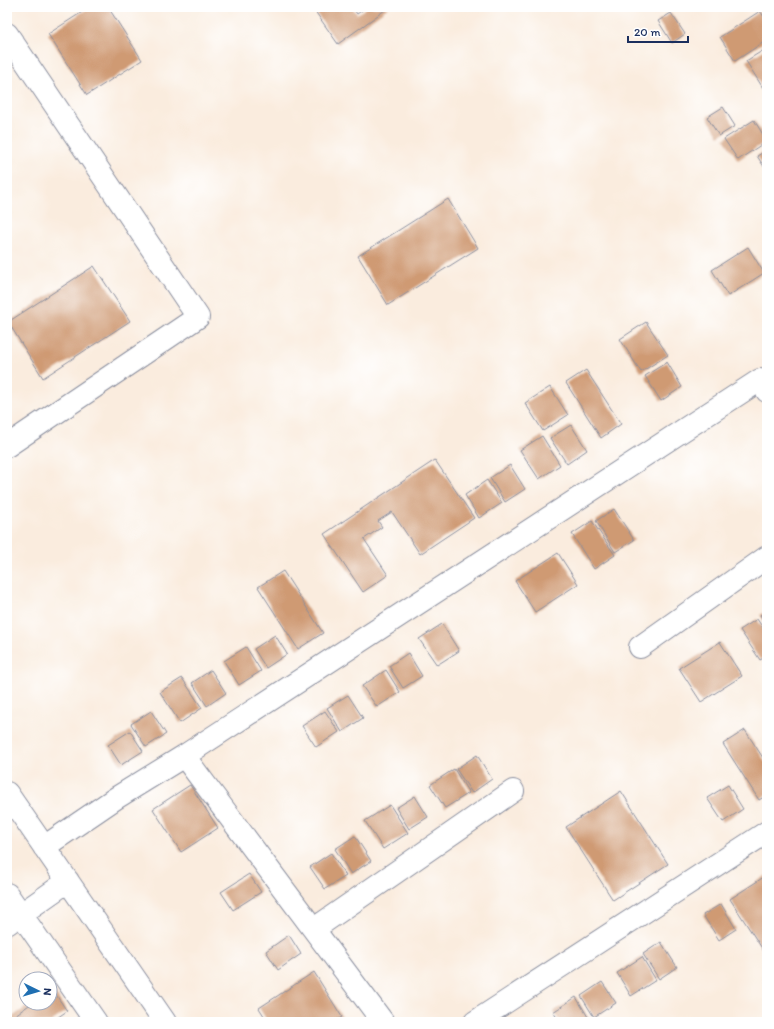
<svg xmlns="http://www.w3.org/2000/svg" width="774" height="1029" font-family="Itim,sans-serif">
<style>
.building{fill:#cf9a73}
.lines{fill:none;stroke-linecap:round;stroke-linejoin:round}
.minor-casing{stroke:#8a8e9e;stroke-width:24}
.minor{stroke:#fff;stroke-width:22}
</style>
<rect width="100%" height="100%" fill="#fff"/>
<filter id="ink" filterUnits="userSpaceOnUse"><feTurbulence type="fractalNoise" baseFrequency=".025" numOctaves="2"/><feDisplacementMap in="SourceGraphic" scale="8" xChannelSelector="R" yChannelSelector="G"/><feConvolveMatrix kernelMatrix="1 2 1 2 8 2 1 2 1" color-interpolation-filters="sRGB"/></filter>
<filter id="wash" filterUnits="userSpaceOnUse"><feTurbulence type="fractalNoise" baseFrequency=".012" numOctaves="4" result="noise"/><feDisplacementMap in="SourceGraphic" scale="16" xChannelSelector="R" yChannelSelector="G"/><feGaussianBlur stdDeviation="0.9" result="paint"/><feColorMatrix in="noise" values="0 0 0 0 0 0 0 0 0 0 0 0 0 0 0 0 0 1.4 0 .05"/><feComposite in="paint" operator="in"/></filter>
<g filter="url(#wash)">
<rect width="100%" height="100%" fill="#faecde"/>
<g id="blocks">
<path class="building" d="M 90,7 L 108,7 L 142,60 L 87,95 L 48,34 Z
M 312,7 L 352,7 L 357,14 L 367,7 L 389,7 L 338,44 Z
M 760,11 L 767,21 L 767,40 L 735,61 L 720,37 Z
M 671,13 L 685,34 L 672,43 L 658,21 Z
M 767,48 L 767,85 L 763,88 L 746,61 Z
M 723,107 L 735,126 L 719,136 L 707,117 Z
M 754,120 L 767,141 L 738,160 L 724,139 Z
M 767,150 L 767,171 L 757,156 Z
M 448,199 L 478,248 L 388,305 L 358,256 Z
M 748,247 L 764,273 L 728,296 L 712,270 Z
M 94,266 L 130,321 L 43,378 L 8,322 Z
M 646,322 L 668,355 L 641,372 L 620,339 Z
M 667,362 L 682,387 L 661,401 L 645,376 Z
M 586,370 L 621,424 L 601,438 L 566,383 Z
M 550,387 L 568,415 L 543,431 L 525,403 Z
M 571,425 L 587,450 L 567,464 L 550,438 Z
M 542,436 L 560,465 L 539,479 L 520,450 Z
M 435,460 L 474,518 L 420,554 L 392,512 L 378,521 L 382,527 L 364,539 L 388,575 L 363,592 L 324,534 Z
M 510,465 L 525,489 L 505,502 L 490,478 Z
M 487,480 L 502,503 L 479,518 L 465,495 Z
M 614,509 L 634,540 L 615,552 L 596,521 Z
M 592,521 L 615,555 L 594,569 L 572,534 Z
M 558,553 L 578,584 L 535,612 L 515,581 Z
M 283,571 L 323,633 L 298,649 L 258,587 Z
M 767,611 L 767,625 L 760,615 Z
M 757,619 L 767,634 L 767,656 L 760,660 L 740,630 Z
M 442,624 L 459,651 L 437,665 L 419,639 Z
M 275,635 L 287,654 L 266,668 L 254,649 Z
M 720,642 L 742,676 L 701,702 L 679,668 Z
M 246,647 L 261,671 L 239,685 L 224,661 Z
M 408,653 L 422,676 L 403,688 L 389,666 Z
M 211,670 L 226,693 L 207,706 L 192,683 Z
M 386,670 L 400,692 L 377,707 L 362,686 Z
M 182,678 L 202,708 L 180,723 L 160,692 Z
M 348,695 L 363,718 L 342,732 L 327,708 Z
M 151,711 L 166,734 L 146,747 L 131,724 Z
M 325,711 L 339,732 L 316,747 L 302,726 Z
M 745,730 L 767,764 L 767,795 L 759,800 L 723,744 Z
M 130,731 L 143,751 L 121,765 L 108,745 Z
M 477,755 L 492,779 L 472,793 L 456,769 Z
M 454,769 L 469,793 L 445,808 L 430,785 Z
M 190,785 L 218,828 L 181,852 L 153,809 Z
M 728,785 L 743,809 L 723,822 L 707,798 Z
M 621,791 L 668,864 L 613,900 L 566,827 Z
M 415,796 L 428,817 L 409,829 L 396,808 Z
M 390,805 L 408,833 L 383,849 L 365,821 Z
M 355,836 L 371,861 L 351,874 L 335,849 Z
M 331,853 L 346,876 L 325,889 L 310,867 Z
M 249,874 L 261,892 L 233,910 L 221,892 Z
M 767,875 L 767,956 L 730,899 Z
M 721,904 L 736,929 L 719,940 L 703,915 Z
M 289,935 L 301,954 L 278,970 L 266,951 Z
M 661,942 L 677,967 L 659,979 L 643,954 Z
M 642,957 L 656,980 L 631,996 L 617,973 Z
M 314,972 L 342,1017 L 334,1022 L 268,1022 L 259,1008 Z
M 602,982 L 616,1003 L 594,1017 L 581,996 Z
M 52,989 L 67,1011 L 51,1022 L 10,1022 L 8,1020 L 32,1003 L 50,1003 L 50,991 Z
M 576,997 L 591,1022 L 560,1022 L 553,1012 Z"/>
</g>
</g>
<g filter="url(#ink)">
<use href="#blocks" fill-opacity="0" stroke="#8a8e9e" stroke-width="1"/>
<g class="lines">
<defs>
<path id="minor" d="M 7,34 L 198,317 L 7,446
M 640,647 L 767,557
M 184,756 L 383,1022
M 7,793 L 165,1022
M 44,847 L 116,798 L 184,756 L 760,380 L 767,391
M 7,894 L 96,1022
M 7,924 L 68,881
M 314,929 L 513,791
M 475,1022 L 767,832"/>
</defs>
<use href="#minor" class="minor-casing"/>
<use href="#minor" class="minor"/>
</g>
</g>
<rect width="774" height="1029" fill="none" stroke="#fff" stroke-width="24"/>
<g transform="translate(38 991) rotate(95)"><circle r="19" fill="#ffffff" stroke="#a4acbf"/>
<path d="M0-3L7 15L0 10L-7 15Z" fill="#1f6fb2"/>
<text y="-6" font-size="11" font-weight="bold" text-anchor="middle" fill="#1b2f5e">N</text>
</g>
<path d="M628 36v6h60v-6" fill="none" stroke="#1b2f5e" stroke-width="2"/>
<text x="634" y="36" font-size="12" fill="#1b2f5e" stroke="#ffffff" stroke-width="3" paint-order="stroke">20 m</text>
</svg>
